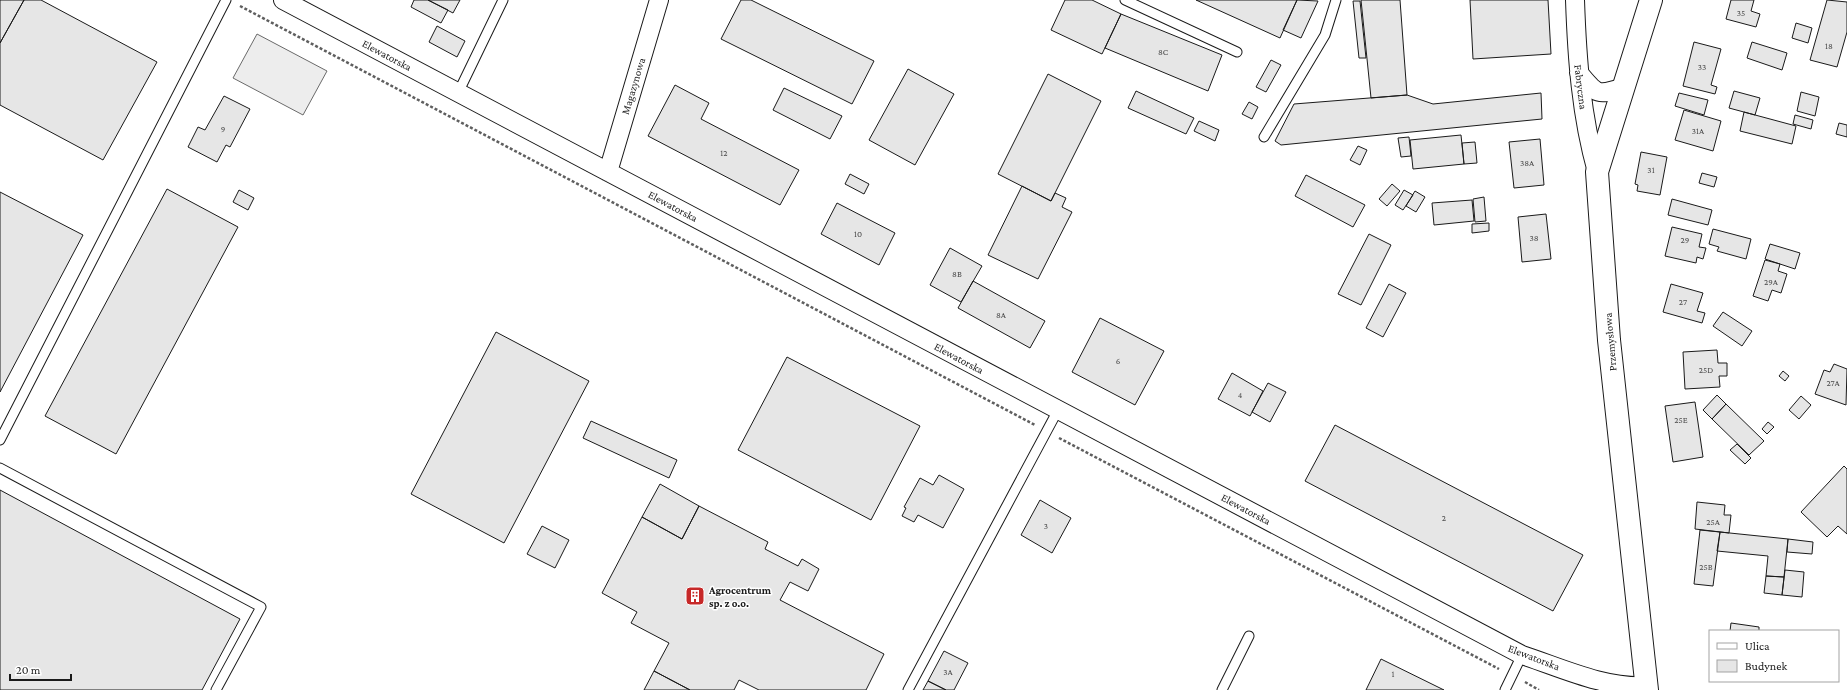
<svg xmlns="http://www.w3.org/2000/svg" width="1847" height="690" font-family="'Crimson Pro',serif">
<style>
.built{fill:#ededed;stroke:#6a6a6a}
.building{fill:#e6e6e6;stroke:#1a1a1a}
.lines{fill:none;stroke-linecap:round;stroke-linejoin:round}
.lane-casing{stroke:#1a1a1a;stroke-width:11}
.street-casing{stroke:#1a1a1a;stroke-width:20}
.secondary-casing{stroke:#1a1a1a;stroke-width:24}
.path{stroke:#5f5f5f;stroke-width:2.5;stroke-dasharray:3 2;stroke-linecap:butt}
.lane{stroke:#fff;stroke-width:9}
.street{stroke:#fff;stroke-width:18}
.secondary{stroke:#fff;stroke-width:22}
.labels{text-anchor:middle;stroke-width:3;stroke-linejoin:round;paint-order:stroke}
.number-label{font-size:9px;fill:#4d4d4d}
.street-label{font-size:11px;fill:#1a1a1a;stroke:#fff}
.poi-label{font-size:11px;font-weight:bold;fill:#1a1a1a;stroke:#fff;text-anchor:start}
</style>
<rect width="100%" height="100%" fill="#fff"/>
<path class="built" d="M 257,34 L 327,71 L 303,115 L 233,78 Z"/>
<path class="building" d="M 0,0 L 24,0 L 0,43 Z
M 24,0 L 41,0 L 157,62 L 103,160 L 0,105 L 0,43 Z
M 414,0 L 428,0 L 448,10 L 441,23 L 411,7 Z
M 428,0 L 460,0 L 453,13 Z
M 741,0 L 751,0 L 874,61 L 852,104 L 721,39 Z
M 1065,0 L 1092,0 L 1121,14 L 1102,54 L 1051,30 Z
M 1196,0 L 1297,0 L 1280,38 Z
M 1297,0 L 1318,1 L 1301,38 L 1283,30 Z
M 1361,0 L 1400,0 L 1407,95 L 1371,98 Z
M 1470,0 L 1548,0 L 1551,54 L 1473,59 Z
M 1731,0 L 1754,0 L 1751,11 L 1760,14 L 1756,27 L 1726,19 Z
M 1827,0 L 1847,2 L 1847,32 L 1837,67 L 1810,60 Z
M 1353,1 L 1360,1 L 1366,58 L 1359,58 Z
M 1121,14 L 1222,55 L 1208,91 L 1105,48 Z
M 1796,23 L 1812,28 L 1808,43 L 1792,38 Z
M 437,26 L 465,41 L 457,57 L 429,42 Z
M 1694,42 L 1721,49 L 1711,85 L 1717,87 L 1715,94 L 1683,86 Z
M 1752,42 L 1787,53 L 1782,70 L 1747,58 Z
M 1271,60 L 1281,65 L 1266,92 L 1256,87 Z
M 908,69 L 954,94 L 915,165 L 869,140 Z
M 1048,74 L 1101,101 L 1051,201 L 998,174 Z
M 675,85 L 709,103 L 701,119 L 799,170 L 780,205 L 648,136 Z
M 784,88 L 842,116 L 830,139 L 773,110 Z
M 1136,91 L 1194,118 L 1186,134 L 1128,108 Z
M 1734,91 L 1760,98 L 1755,115 L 1729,108 Z
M 1801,92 L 1819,97 L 1815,116 L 1797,111 Z
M 1541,93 L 1542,119 L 1281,145 L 1275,141 L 1294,104 L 1407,95 L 1433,104 Z
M 1679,93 L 1708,100 L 1704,115 L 1675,106 Z
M 224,96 L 250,109 L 230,147 L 226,145 L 217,162 L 188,147 L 198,127 L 205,130 Z
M 1249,102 L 1258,107 L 1252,119 L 1242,114 Z
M 1684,110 L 1721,121 L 1713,151 L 1675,140 Z
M 1744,112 L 1796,126 L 1792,144 L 1740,131 Z
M 1795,115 L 1813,120 L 1811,129 L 1793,124 Z
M 1199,121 L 1219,130 L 1215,141 L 1194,131 Z
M 1839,123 L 1847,125 L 1847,137 L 1836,134 Z
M 1461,135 L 1464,164 L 1413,169 L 1410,140 Z
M 1409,137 L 1411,156 L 1401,157 L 1398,138 Z
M 1540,139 L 1544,185 L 1514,188 L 1509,142 Z
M 1475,142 L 1477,163 L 1464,164 L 1462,143 Z
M 1358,146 L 1367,150 L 1360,165 L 1350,160 Z
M 1641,152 L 1667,157 L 1660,195 L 1637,191 L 1638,185 L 1635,184 Z
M 1702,173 L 1717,177 L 1714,187 L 1699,183 Z
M 850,174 L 869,184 L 864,194 L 845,184 Z
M 1306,175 L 1365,205 L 1353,227 L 1295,196 Z
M 1392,184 L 1400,191 L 1387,206 L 1379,199 Z
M 1022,186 L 1051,201 L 1055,193 L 1066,198 L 1062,207 L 1072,212 L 1038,279 L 988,255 Z
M 167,189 L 238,227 L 116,454 L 45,416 Z
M 239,190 L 254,198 L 248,210 L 233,202 Z
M 1404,190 L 1413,195 L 1403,210 L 1395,205 Z
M 1415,191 L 1425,197 L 1416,212 L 1406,206 Z
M 0,192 L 83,235 L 0,392 Z
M 1484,197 L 1486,221 L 1475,222 L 1473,199 Z
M 1672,199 L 1712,210 L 1708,225 L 1668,215 Z
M 1472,200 L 1474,221 L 1434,225 L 1432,203 Z
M 837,203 L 895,233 L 879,265 L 821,234 Z
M 1546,214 L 1551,259 L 1522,262 L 1518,217 Z
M 1489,223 L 1489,231 L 1472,233 L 1472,224 Z
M 1672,227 L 1702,234 L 1699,247 L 1706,248 L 1703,259 L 1697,257 L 1696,263 L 1665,256 Z
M 1713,229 L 1751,239 L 1746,259 L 1717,251 L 1719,247 L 1709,244 Z
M 1369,234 L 1391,245 L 1361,305 L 1338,294 Z
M 1770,244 L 1800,253 L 1795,269 L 1765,259 Z
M 950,248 L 982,266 L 961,302 L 930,285 Z
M 1765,260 L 1780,264 L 1778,271 L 1787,274 L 1781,293 L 1772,290 L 1768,301 L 1753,296 Z
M 973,281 L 1045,321 L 1030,348 L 958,308 Z
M 1389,284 L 1406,293 L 1383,337 L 1366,328 Z
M 1671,284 L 1703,293 L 1697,311 L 1705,313 L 1702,323 L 1663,312 Z
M 1723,312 L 1752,331 L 1742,346 L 1713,326 Z
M 1100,318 L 1164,351 L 1135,405 L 1072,372 Z
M 496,332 L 589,381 L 504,543 L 411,494 Z
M 1717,350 L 1718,363 L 1727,363 L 1727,376 L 1719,376 L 1720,387 L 1685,389 L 1683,352 Z
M 787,357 L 920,426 L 871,520 L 738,450 Z
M 1834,364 L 1847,369 L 1846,405 L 1815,394 L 1824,370 L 1830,372 Z
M 1783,371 L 1789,376 L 1785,381 L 1779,376 Z
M 1232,373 L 1263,391 L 1250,416 L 1218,399 Z
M 1268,383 L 1286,392 L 1270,422 L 1252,412 Z
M 1717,395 L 1726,404 L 1712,419 L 1703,410 Z
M 1801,396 L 1811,405 L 1799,419 L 1789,410 Z
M 1695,402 L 1703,457 L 1673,462 L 1665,406 Z
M 1726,404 L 1764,441 L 1749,455 L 1712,419 Z
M 591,421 L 677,460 L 669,478 L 583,438 Z
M 1768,422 L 1774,427 L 1767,434 L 1762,429 Z
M 1335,425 L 1583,555 L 1553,611 L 1305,481 Z
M 1737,444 L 1751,458 L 1745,464 L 1730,450 Z
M 1844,466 L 1847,469 L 1847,534 L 1838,526 L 1827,537 L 1801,512 Z
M 939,475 L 964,489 L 943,528 L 918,515 L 914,522 L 902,516 L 906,508 L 904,507 L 920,478 L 933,485 Z
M 660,484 L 699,506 L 682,539 L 642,517 Z
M 0,490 L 240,619 L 202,690 L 0,690 Z
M 1040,500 L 1071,518 L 1052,553 L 1021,535 Z
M 1697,502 L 1725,505 L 1724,515 L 1731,515 L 1729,533 L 1695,529 Z
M 699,506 L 768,542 L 765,549 L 798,566 L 802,559 L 819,569 L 808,591 L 790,582 L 780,600 L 884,654 L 866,690 L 759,690 L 739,680 L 734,690 L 690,690 L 654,671 L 669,643 L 631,623 L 637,612 L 602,593 L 642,517 L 682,539 Z
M 542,526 L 569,540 L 555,568 L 527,554 Z
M 1700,530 L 1720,532 L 1713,586 L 1694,584 Z
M 1720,532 L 1788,539 L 1784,577 L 1766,576 L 1768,556 L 1717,551 Z
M 1788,539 L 1813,542 L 1812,554 L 1787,552 Z
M 1785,570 L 1804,572 L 1802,597 L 1782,595 Z
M 1766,576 L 1784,577 L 1782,595 L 1764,593 Z
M 1731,623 L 1759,627 L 1759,631 L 1730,631 Z
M 944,651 L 968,663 L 954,690 L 946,690 L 928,681 Z
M 1381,659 L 1444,690 L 1366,690 Z
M 654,671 L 690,690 L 644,690 Z
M 928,681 L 946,690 L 923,690 Z"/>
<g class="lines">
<defs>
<path id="lane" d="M 1125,0 L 1237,52
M 458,93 L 503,0
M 1264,137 L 1325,35 L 1336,0
M 0,440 L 226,0
M 0,468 L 261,607 L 216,690
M 908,690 L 1058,410
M 1222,690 L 1249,636
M 1505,690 L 1522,655"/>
<path id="street" d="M 283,0 L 1522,655 C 1562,668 1603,688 1646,686
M 1575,0 C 1577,58 1581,115 1597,172
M 1579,73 C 1597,95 1597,96 1624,87
M 608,172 L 659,0"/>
<path id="secondary" d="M 1647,690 L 1609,340 L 1597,172 L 1651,0"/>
</defs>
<use href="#lane" class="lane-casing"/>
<use href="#street" class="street-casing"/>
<use href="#secondary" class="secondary-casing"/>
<path class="path" d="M 240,6 L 1035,425
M 1059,438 L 1499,669
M 1525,682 L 1539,690"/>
<use href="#lane" class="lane"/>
<use href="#street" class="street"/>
<use href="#secondary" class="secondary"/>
</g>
<defs>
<symbol id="building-square" viewBox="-11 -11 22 22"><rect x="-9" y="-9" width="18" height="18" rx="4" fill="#c62828" stroke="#fff"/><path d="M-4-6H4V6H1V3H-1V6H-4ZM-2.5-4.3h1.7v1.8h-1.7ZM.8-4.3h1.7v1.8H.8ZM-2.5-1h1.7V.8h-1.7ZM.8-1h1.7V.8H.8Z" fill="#fff"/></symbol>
</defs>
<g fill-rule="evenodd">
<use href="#building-square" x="684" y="585" width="22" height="22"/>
</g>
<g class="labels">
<g class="number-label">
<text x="1741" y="16">35</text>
<text x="1829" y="49">18</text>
<text x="1163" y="55">8C</text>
<text x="1702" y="70">33</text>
<text x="223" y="132">9</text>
<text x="1698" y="134">31A</text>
<text x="724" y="156">12</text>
<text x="1527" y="166">38A</text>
<text x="1651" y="173">31</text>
<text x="858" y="237">10</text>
<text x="1534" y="241">38</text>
<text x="1685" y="243">29</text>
<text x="957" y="277">8B</text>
<text x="1771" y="285">29A</text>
<text x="1683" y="305">27</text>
<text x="1001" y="318">8A</text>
<text x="1118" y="364">6</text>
<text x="1706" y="373">25D</text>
<text x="1833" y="386">27A</text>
<text x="1240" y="398">4</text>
<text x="1681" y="423">25E</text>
<text x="1444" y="521">2</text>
<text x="1713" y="525">25A</text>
<text x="1046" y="529">3</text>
<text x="1706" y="570">25B</text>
<text x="948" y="675">3A</text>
<text x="1393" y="677">1</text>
</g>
<g class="street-label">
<text transform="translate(387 55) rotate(28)" y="4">Elewatorska</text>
<text transform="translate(633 86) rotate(-73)" y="4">Magazynowa</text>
<text transform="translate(1581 87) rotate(83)" y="4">Fabryczna</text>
<text transform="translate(673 206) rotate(28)" y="4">Elewatorska</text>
<text transform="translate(1610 342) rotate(-95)" y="4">Przemysłowa</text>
<text transform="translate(959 358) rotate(28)" y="4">Elewatorska</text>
<text transform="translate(1246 509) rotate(28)" y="4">Elewatorska</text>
<text transform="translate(1534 657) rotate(21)" y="4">Elewatorska</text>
</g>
<g class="poi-label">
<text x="709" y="594">Agrocentrum<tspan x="709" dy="13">sp. z o.o.</tspan></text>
</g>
</g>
<rect x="1709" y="630" width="130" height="52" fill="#ffffff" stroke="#a3a3a3"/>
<rect x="1717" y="643" width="20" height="6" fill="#ffffff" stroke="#a3a3a3"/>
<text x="1745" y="650" font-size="12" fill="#1a1a1a">Ulica</text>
<rect x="1717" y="660" width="20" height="12" fill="#e6e6e6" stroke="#a3a3a3"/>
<text x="1745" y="670" font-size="12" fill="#1a1a1a">Budynek</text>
<path d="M10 674v6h61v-6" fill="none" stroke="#1a1a1a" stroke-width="2"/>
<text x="16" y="674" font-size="12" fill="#1a1a1a" stroke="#ffffff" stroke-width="3" paint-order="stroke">20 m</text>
</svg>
